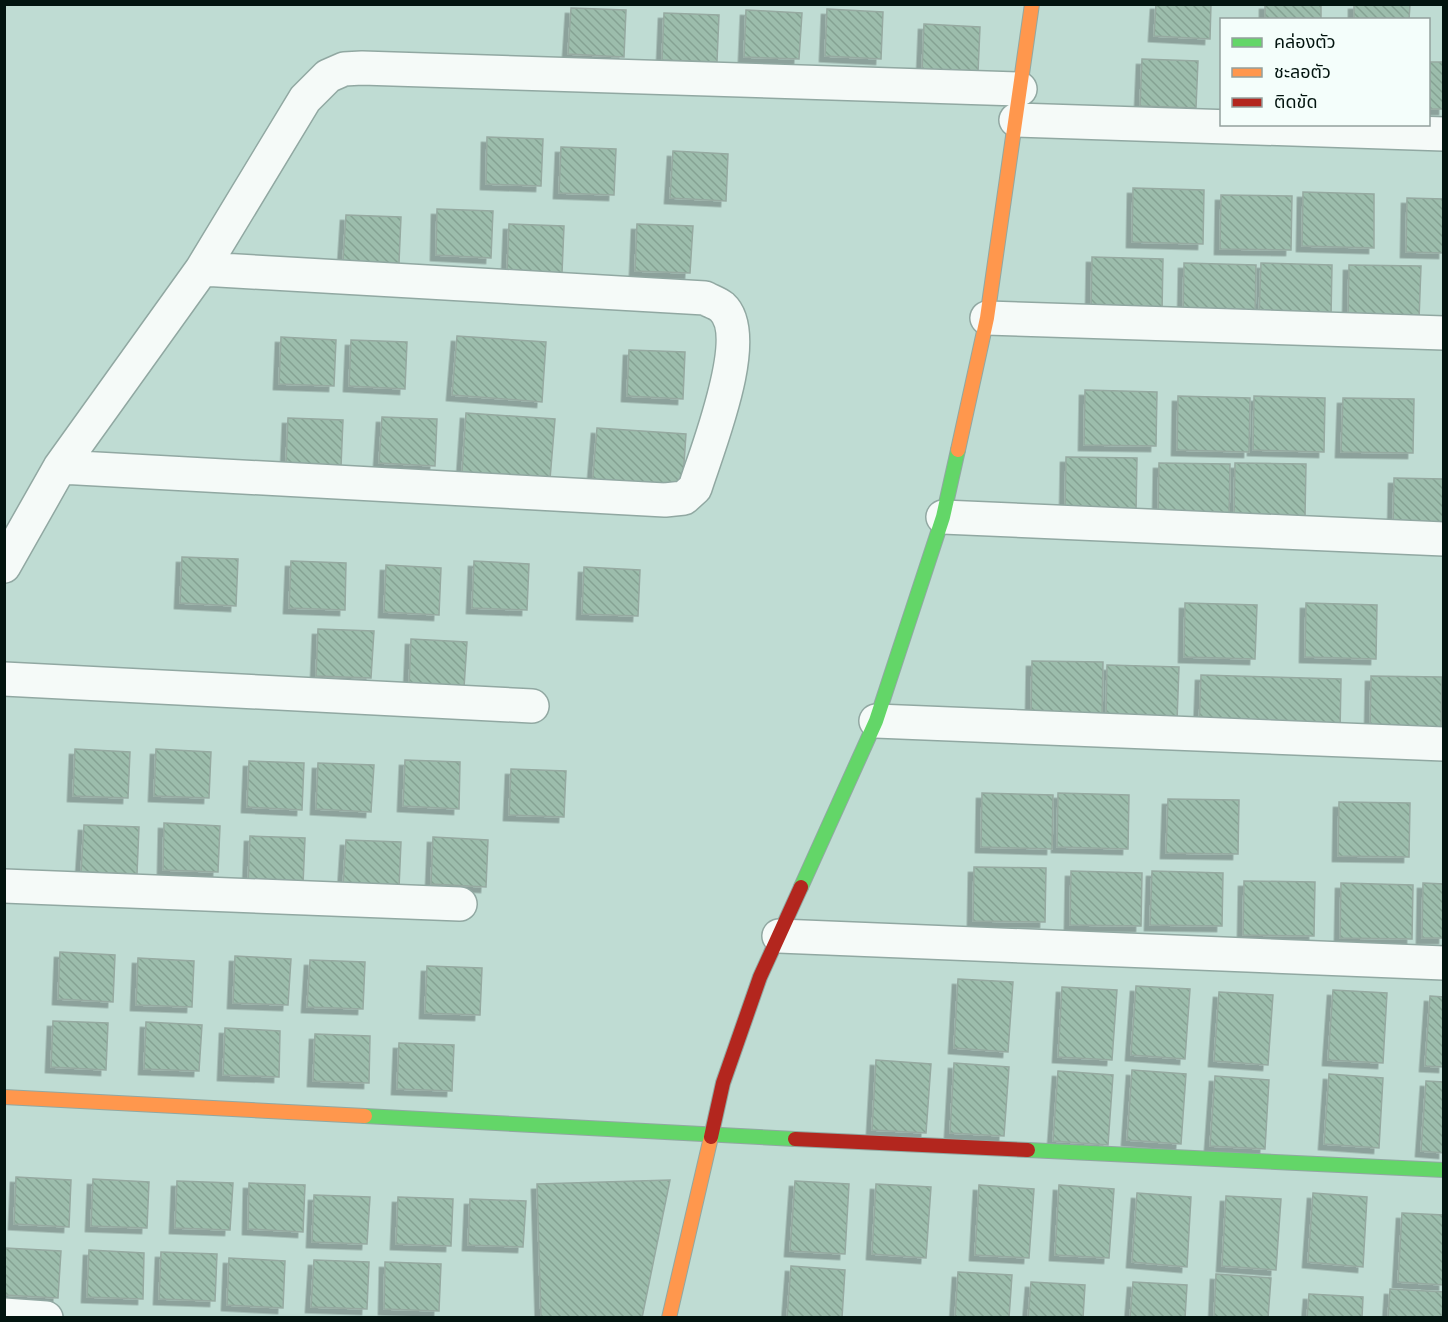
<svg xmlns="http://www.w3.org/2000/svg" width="1448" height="1322" font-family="Quicksand,'Noto Sans Thai',sans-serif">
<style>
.building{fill:url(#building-back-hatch);stroke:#96aaa1;stroke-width:1.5;filter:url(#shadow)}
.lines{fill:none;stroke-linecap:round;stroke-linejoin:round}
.street-casing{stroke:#91a8a2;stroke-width:36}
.fast-casing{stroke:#91a8a2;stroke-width:16}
.slow-casing{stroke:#91a8a2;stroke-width:16}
.jam-casing{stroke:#91a8a2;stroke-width:16}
.street{stroke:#f5faf8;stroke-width:33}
.fast{stroke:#63d668;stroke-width:14}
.slow{stroke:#ff974d;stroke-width:14}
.jam{stroke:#b3261e;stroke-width:14}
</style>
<defs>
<pattern id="building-back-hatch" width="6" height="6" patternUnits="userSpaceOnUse" patternTransform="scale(1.5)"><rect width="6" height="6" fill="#9cbdac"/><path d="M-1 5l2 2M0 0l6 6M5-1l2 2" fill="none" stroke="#85a293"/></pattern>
<filter id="shadow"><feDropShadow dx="-5.5" dy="5.5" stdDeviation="0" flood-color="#0004"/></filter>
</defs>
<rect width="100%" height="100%" fill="#bfdcd3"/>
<path class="building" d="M 1156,4 L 1211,4 L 1210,39 L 1154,36 Z
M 1265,4 L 1321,4 L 1321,20 L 1265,20 Z
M 1354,4 L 1410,4 L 1409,20 L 1354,20 Z
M 571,8 L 626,10 L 624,57 L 568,54 Z
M 827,9 L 883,12 L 881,59 L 825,56 Z
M 746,10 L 802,13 L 799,59 L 744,57 Z
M 664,13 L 719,15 L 717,62 L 662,60 Z
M 924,24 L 980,27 L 978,73 L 922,71 Z
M 1142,59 L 1198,61 L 1196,108 L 1140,106 Z
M 1428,62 L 1444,62 L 1444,109 L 1428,109 Z
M 487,137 L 543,139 L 541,186 L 486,184 Z
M 561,147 L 616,149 L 614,195 L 559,193 Z
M 673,151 L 728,154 L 726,201 L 670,198 Z
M 1133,188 L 1204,190 L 1203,244 L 1132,242 Z
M 1303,192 L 1374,194 L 1374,248 L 1302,246 Z
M 1221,195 L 1292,196 L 1291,250 L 1220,249 Z
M 1407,198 L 1444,199 L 1444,253 L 1406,252 Z
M 437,209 L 493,211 L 491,258 L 436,255 Z
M 346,215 L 401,217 L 399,263 L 343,261 Z
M 509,224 L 564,226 L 562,273 L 507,271 Z
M 637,224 L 693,226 L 690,273 L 635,271 Z
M 1092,257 L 1163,259 L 1162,313 L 1091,311 Z
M 1184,263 L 1256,265 L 1255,318 L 1183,317 Z
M 1261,263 L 1332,265 L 1331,318 L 1259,317 Z
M 1349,265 L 1421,266 L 1419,320 L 1348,318 Z
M 457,336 L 546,342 L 542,402 L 452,395 Z
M 281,337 L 336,340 L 334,386 L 279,384 Z
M 351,340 L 407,342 L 405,389 L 349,386 Z
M 629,350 L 685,352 L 683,399 L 627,396 Z
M 1085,390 L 1157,392 L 1156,446 L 1084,445 Z
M 1178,396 L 1250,398 L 1249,452 L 1177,450 Z
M 1254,396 L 1325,398 L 1324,452 L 1253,450 Z
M 1343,398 L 1414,399 L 1413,453 L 1341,452 Z
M 466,413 L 555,419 L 550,479 L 462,472 Z
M 382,417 L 437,419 L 435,466 L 379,463 Z
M 288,418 L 343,420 L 341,467 L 286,464 Z
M 597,428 L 686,434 L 682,493 L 592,487 Z
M 1066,457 L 1137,458 L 1136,513 L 1065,511 Z
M 1159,463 L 1230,464 L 1229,518 L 1158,517 Z
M 1235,463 L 1306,464 L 1305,518 L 1234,517 Z
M 1394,478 L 1444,479 L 1444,533 L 1393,532 Z
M 182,557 L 238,559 L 236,606 L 180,603 Z
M 291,561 L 346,563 L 345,610 L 289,608 Z
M 474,561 L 529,564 L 527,610 L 472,608 Z
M 386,565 L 441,568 L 439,615 L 384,612 Z
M 584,567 L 640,570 L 638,616 L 582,614 Z
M 1185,603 L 1257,605 L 1255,659 L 1184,657 Z
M 1306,603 L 1377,605 L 1376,659 L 1305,657 Z
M 318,629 L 374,631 L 371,678 L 316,676 Z
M 411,639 L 467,642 L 464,688 L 409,686 Z
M 1032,661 L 1103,662 L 1102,716 L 1031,715 Z
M 1107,665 L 1179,667 L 1177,721 L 1106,719 Z
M 1201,675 L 1341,679 L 1340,733 L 1199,729 Z
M 1371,676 L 1442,677 L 1441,731 L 1370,729 Z
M 75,749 L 130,752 L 128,798 L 73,796 Z
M 156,749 L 211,752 L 209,798 L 154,796 Z
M 405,760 L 460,762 L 459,809 L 403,806 Z
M 249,761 L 304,763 L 302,810 L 247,807 Z
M 318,763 L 374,765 L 371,812 L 316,809 Z
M 511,769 L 566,771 L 564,817 L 509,815 Z
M 982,793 L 1053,795 L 1052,849 L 981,847 Z
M 1058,793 L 1129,795 L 1128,849 L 1057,847 Z
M 1168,799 L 1239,800 L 1238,854 L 1166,853 Z
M 1339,802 L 1410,803 L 1409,857 L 1338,856 Z
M 164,823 L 220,826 L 218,872 L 163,870 Z
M 84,825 L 139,827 L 137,874 L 81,872 Z
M 250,836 L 305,838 L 303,885 L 248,883 Z
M 433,837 L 488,840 L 486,887 L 431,884 Z
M 346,840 L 401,842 L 399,888 L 343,886 Z
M 974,867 L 1046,868 L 1045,922 L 973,921 Z
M 1071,871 L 1142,873 L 1141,926 L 1070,925 Z
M 1152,871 L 1223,873 L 1222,926 L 1150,925 Z
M 1244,881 L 1315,882 L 1314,936 L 1243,935 Z
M 1341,883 L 1413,885 L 1412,939 L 1340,938 Z
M 1423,883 L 1444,884 L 1444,938 L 1422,938 Z
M 60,952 L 115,955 L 113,1002 L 58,999 Z
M 235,956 L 291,959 L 288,1005 L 233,1003 Z
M 138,958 L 194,961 L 192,1007 L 136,1005 Z
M 310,960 L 365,962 L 363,1009 L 307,1007 Z
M 427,966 L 482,968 L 480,1015 L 425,1013 Z
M 958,979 L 1013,982 L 1008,1052 L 954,1048 Z
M 1136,986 L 1190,989 L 1185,1059 L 1131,1055 Z
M 1062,987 L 1117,990 L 1112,1060 L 1058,1057 Z
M 1333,990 L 1387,993 L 1383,1063 L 1328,1060 Z
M 1219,992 L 1273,995 L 1268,1065 L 1214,1061 Z
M 1430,996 L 1444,997 L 1444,1067 L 1425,1066 Z
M 53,1021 L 108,1023 L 106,1070 L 51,1067 Z
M 146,1022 L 202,1025 L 199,1071 L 144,1069 Z
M 225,1028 L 280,1031 L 279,1077 L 223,1075 Z
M 315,1034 L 370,1036 L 369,1083 L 313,1081 Z
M 399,1043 L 454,1045 L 452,1091 L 397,1089 Z
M 876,1060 L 931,1064 L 926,1133 L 872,1130 Z
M 954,1063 L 1009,1067 L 1004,1136 L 950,1133 Z
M 1132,1070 L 1186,1074 L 1181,1144 L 1127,1140 Z
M 1058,1071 L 1113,1075 L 1108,1145 L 1053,1141 Z
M 1329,1074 L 1383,1078 L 1379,1148 L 1324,1144 Z
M 1215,1076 L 1269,1080 L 1265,1149 L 1210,1146 Z
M 1426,1081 L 1444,1082 L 1444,1153 L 1421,1151 Z
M 16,1177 L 71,1180 L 69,1227 L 14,1224 Z
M 93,1179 L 149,1182 L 147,1228 L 91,1226 Z
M 670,1180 L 642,1318 L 541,1318 L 537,1184 Z
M 177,1181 L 233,1183 L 230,1230 L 175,1228 Z
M 795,1181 L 849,1184 L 845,1254 L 790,1251 Z
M 249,1183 L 305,1185 L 303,1232 L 248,1229 Z
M 876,1184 L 931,1187 L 926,1258 L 872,1254 Z
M 979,1185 L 1034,1189 L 1029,1258 L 975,1255 Z
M 1059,1185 L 1114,1189 L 1109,1258 L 1055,1255 Z
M 1137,1193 L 1191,1197 L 1187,1267 L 1132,1262 Z
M 1313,1193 L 1367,1197 L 1363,1267 L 1308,1262 Z
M 314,1195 L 370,1197 L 367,1244 L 312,1242 Z
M 1226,1196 L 1281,1199 L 1276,1270 L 1222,1266 Z
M 398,1197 L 453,1199 L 451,1246 L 396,1244 Z
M 470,1199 L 526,1201 L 523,1247 L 468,1245 Z
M 1402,1213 L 1444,1215 L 1444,1285 L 1398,1282 Z
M 5,1248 L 61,1251 L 58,1298 L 4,1295 Z
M 89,1250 L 144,1253 L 143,1299 L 87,1297 Z
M 161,1252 L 217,1254 L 215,1301 L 159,1299 Z
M 229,1258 L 285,1261 L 283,1308 L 227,1305 Z
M 314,1260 L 369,1262 L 367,1309 L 311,1307 Z
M 385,1262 L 441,1264 L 439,1311 L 384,1309 Z
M 791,1266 L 845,1270 L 842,1318 L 787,1318 Z
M 958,1272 L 1012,1275 L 1009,1318 L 955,1318 Z
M 1216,1274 L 1271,1278 L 1268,1318 L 1214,1318 Z
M 1031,1282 L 1085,1285 L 1083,1318 L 1028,1318 Z
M 1133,1282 L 1187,1285 L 1185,1318 L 1130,1318 Z
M 1390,1289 L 1444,1292 L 1442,1318 L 1388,1318 Z
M 1309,1294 L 1363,1297 L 1362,1318 L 1307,1318 Z"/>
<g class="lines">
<defs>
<path id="street" d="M 1016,120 L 1444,134
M 987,318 L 1444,333
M 60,467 L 665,500 L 684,498 L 695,488 C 706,452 754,336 722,307 C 717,303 710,301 705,298 L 202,269
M 943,517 L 1444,539
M 4,566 L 60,467 L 202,269 L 305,99 L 328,76 L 344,69 L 362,68 L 1020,89
M 4,679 L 532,706
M 876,721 L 1444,744
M 4,886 L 460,904
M 779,936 L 1444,963
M 4,1315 L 46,1318"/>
<path id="fast" d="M 801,887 L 876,721 L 943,517 L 958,450
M 365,1116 L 795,1139
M 1028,1150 L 1444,1170"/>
<path id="slow" d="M 958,450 L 987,318 L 1032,4
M 4,1097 L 365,1116
M 669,1318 L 711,1137"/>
<path id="jam" d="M 711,1137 L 723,1083 L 760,977 L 801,887
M 795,1139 L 1028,1150"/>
</defs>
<use href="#street" class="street-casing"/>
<use href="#fast" class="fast-casing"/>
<use href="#slow" class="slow-casing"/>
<use href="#jam" class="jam-casing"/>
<use href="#street" class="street"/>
<use href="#fast" class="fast"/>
<use href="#slow" class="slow"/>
<use href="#jam" class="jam"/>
</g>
<rect width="1448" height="1322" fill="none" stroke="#02140f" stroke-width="12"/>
<rect x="1220" y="18" width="210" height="108" fill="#f4fefb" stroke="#93a09d" stroke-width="1.5"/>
<rect x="1232" y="38" width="30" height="9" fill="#63d668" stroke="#93a09d" stroke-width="1.5"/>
<text x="1274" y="48" font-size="18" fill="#02140f">คล่องตัว</text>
<rect x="1232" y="68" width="30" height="9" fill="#ff974d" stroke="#93a09d" stroke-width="1.5"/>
<text x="1274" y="78" font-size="18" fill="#02140f">ชะลอตัว</text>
<rect x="1232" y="98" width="30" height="9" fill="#b3261e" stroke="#93a09d" stroke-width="1.5"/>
<text x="1274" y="108" font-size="18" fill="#02140f">ติดขัด</text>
</svg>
